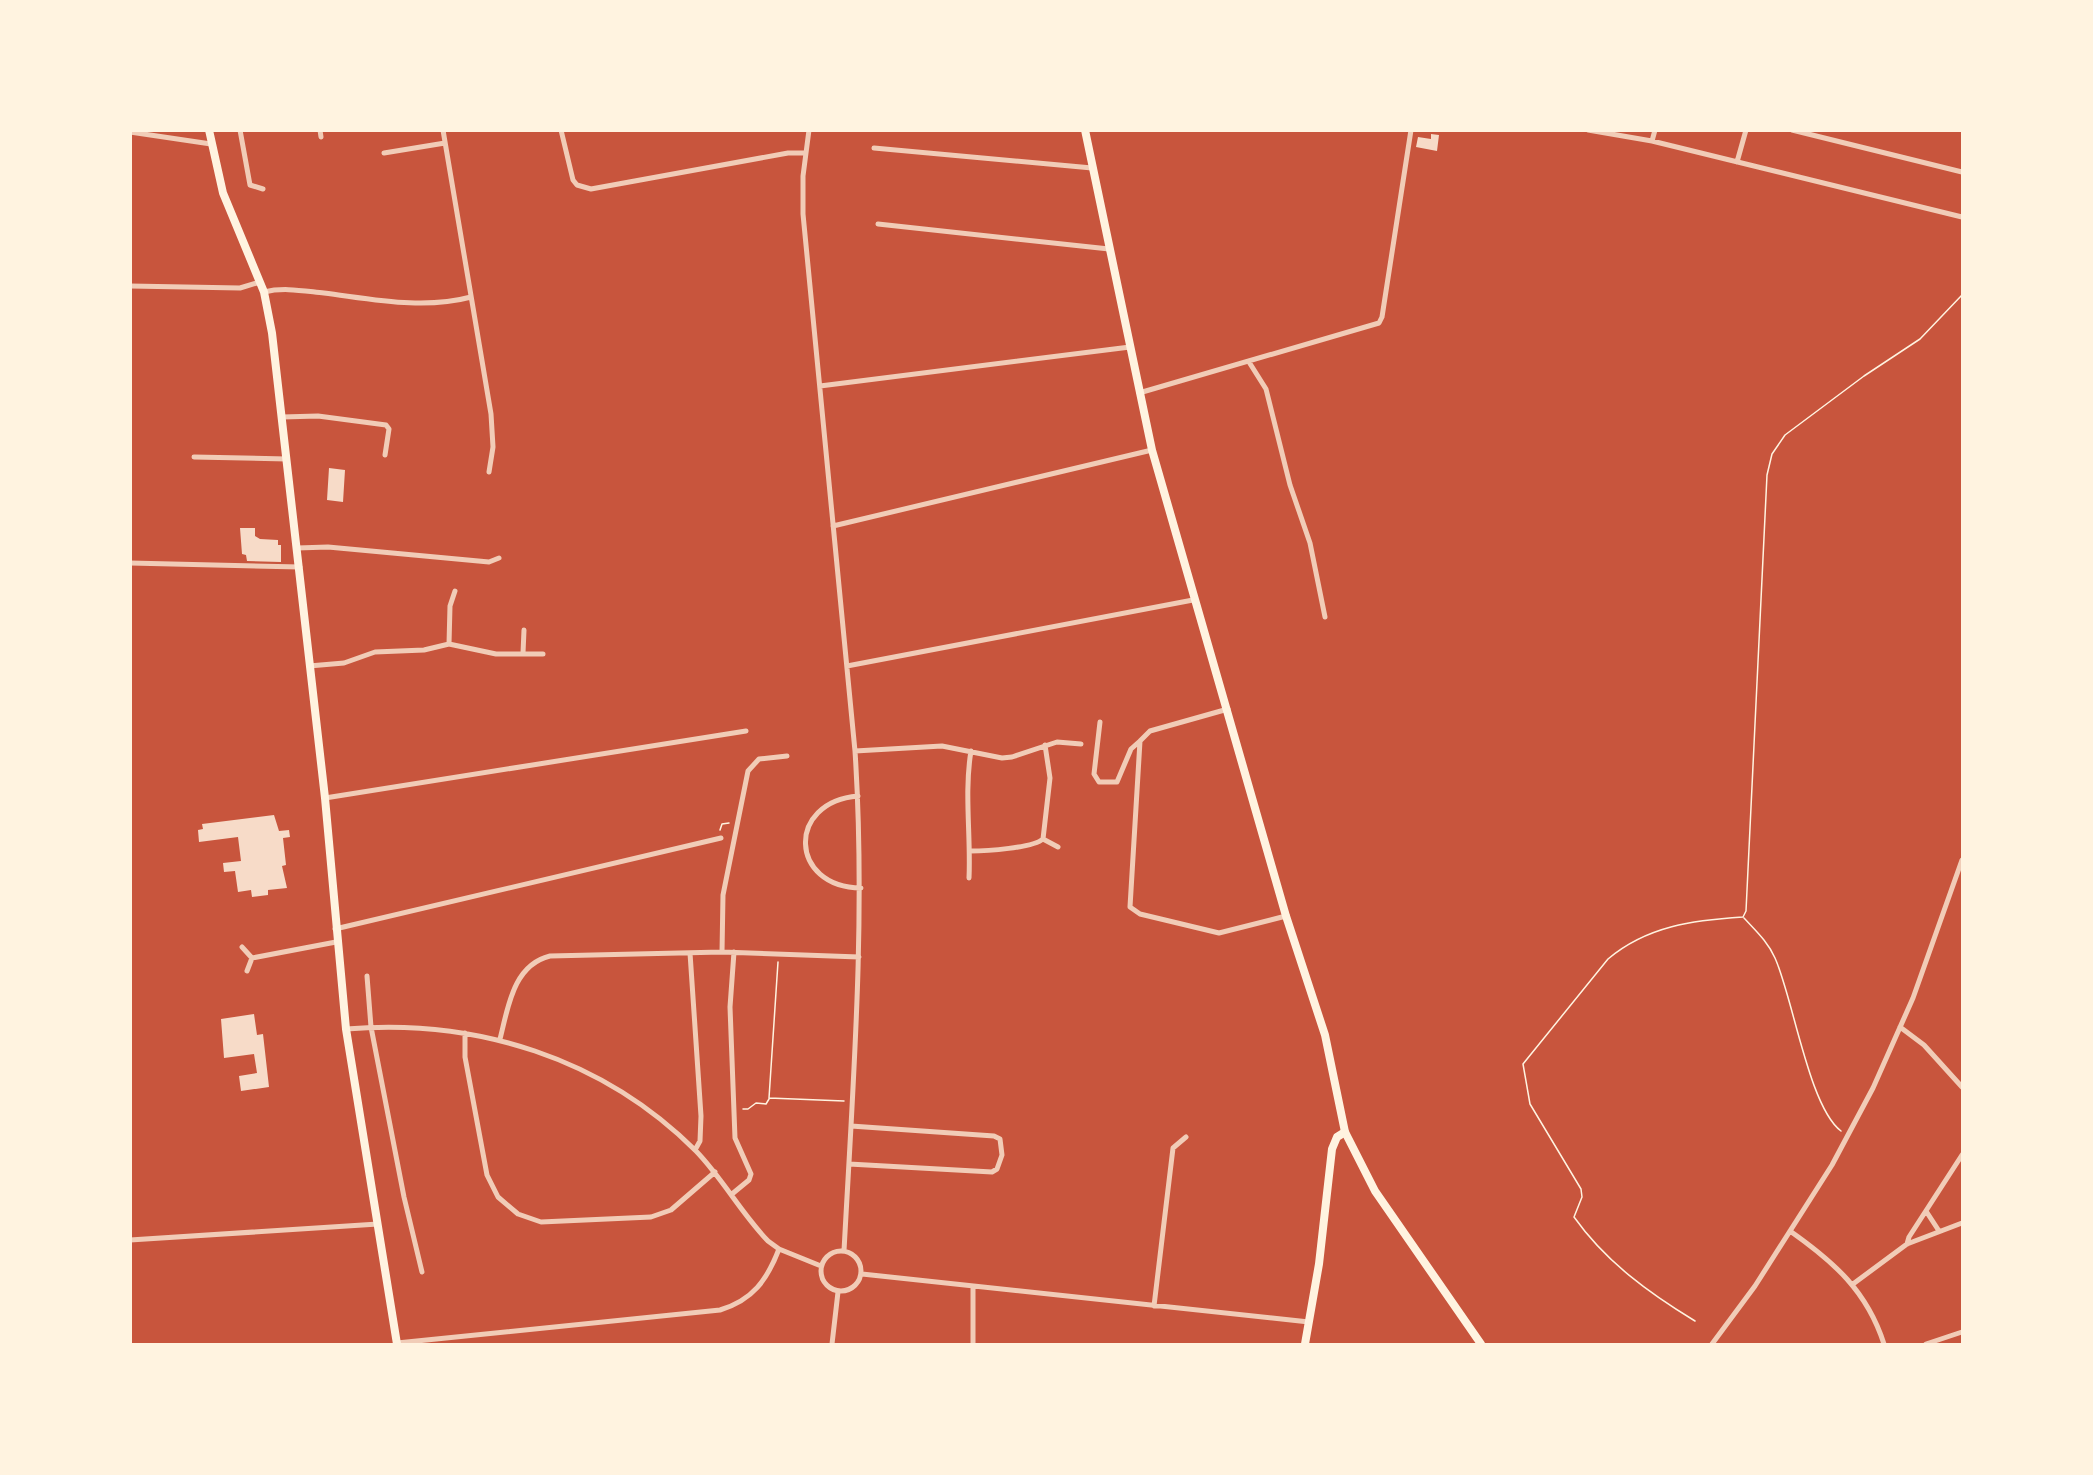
<svg xmlns="http://www.w3.org/2000/svg" width="2093" height="1475" font-family="'Work Sans',sans-serif">
<style>
.building{fill:#f7dbc8}
.lines{fill:none;stroke-linecap:round;stroke-linejoin:round}
.path{stroke:#fff3e0;stroke-width:1.5}
.minor{stroke:#f1ccb7;stroke-width:5}
.secondary{stroke:#fff3e0;stroke-width:8}
.primary{stroke:#fff3e0;stroke-width:8}
</style>
<rect width="100%" height="100%" fill="#c8553d"/>
<path class="building" d="M 1431,134 L 1439,135 L 1437,151 L 1416,147 L 1418,137 L 1431,139 Z
M 329,468 L 345,470 L 343,502 L 327,500 Z
M 240,528 L 255,528 L 255,536 L 260,539 L 278,540 L 278,545 L 281,545 L 281,562 L 247,561 L 246,555 L 242,554 Z
M 274,815 L 279,831 L 289,830 L 290,837 L 283,838 L 286,865 L 282,866 L 287,888 L 268,890 L 268,895 L 252,897 L 251,890 L 238,892 L 235,871 L 224,872 L 223,863 L 241,861 L 238,837 L 199,842 L 198,830 L 203,829 L 202,824 Z
M 254,1014 L 257,1035 L 263,1034 L 269,1087 L 241,1091 L 239,1076 L 257,1073 L 254,1054 L 224,1058 L 221,1019 Z"/>
<g class="lines">
<path class="path" d="M 720,830 L 722,824 L 729,823
M 1744,918 C 1756,931 1768,942 1775,958 C 1793,998 1809,1107 1841,1131
M 778,962 L 769,1098 L 844,1101
M 743,1109 L 748,1109 L 756,1103 L 766,1104 L 769,1099
M 1695,1321 C 1649,1293 1606,1262 1574,1217 L 1582,1197 L 1581,1189 L 1530,1104 L 1523,1064 L 1608,959 C 1647,926 1694,920 1743,917 L 1746,911 L 1767,475 L 1772,454 L 1785,435 L 1864,376 L 1920,339 L 1962,295"/>
<path class="minor" d="M 240,130 L 250,185 L 263,189
M 320,130 L 321,137
M 443,130 L 491,414 L 493,447 L 489,472
M 561,130 L 573,180 L 577,185 L 591,189 L 788,153 L 805,153
M 809,130 L 803,176 L 803,214 L 855,751 C 866,918 853,1084 844,1251
M 1588,130 L 1652,141 L 1962,217
M 1792,130 L 1962,172
M 130,132 L 211,144
M 1652,141 L 1655,130
M 874,148 L 1092,168
M 384,153 L 445,143
M 1737,162 L 1746,130
M 878,224 L 1109,249
M 130,286 L 240,288 L 260,282
M 264,292 C 284,287 304,291 324,293 C 372,299 423,310 471,297
M 1249,362 L 1266,389 L 1290,485 L 1310,543 L 1325,617
M 820,386 L 1130,347
M 1139,393 L 1379,323 L 1382,317 L 1411,130
M 282,417 L 318,416 L 386,425 L 389,429 L 385,455
M 194,457 L 287,459
M 833,526 L 1152,450
M 297,548 L 328,547 L 489,562 L 499,558
M 130,563 L 300,567
M 449,644 L 450,606 L 455,591
M 523,653 L 524,630
M 309,666 L 344,663 L 375,652 L 424,650 L 449,644 L 496,654 L 543,654
M 847,666 L 1193,600
M 1228,709 L 1150,731 L 1140,741 L 1130,907 L 1140,914 L 1219,933 L 1286,916
M 1100,722 L 1094,774 L 1099,782 L 1117,782 L 1131,749 L 1140,741
M 855,751 L 942,746 L 1002,758 L 1012,757 L 1057,742 L 1081,744
M 858,796 C 786,802 789,887 861,888
M 325,798 L 746,731
M 1043,839 L 1058,847
M 970,851 C 986,851 1033,848 1043,839 L 1050,778 L 1045,745
M 969,878 C 971,836 964,793 971,751
M 335,929 L 721,838
M 242,947 L 252,958 L 247,971
M 722,952 L 723,895 L 748,771 L 759,759 L 787,756
M 690,953 L 701,1116 L 700,1141 L 695,1150
M 252,958 L 336,942
M 367,976 L 371,1027 L 404,1197 L 422,1272
M 1900,1027 L 1924,1045 L 1962,1087
M 346,1029 C 476,1018 603,1058 696,1151 C 723,1179 741,1213 768,1241 L 779,1249 L 821,1266
M 465,1033 L 465,1057 L 487,1175 L 498,1197 L 518,1214 L 541,1222 L 651,1217 L 671,1210 L 715,1172
M 500,1039 C 508,1008 513,965 550,956 L 722,952 L 859,957
M 849,1164 L 992,1172 L 997,1169 L 1002,1155 L 1000,1139 L 994,1136 L 851,1126
M 732,1194 L 749,1180 L 751,1174 L 735,1138 L 730,1007 L 734,952
M 1926,1211 L 1939,1231
M 1790,1231 C 1834,1262 1867,1291 1884,1344
M 130,1240 L 378,1224
M 1907,1244 L 1909,1237 L 1962,1155
M821 1271a20 20 0 1 1 40 0a20 20 0 1 1-40 0Z
M 862,1274 L 1309,1322
M 1853,1284 L 1907,1244 L 1962,1223
M 1154,1306 L 1173,1148 L 1186,1137
M 397,1343 L 720,1310 C 753,1300 767,1280 779,1249
M 832,1344 L 838,1292
M 973,1344 L 973,1287
M 1712,1344 L 1755,1286 L 1832,1165 L 1873,1088 L 1913,998 L 1962,860
M 1926,1344 L 1962,1332"/>
<path class="secondary" d="M 1305,1344 L 1319,1264 L 1332,1149 L 1337,1137 L 1345,1132"/>
<path class="primary" d="M 209,130 L 223,193 L 264,292 L 272,333 L 325,798 L 346,1029 L 397,1344
M 1085,130 L 1152,450 L 1286,916 L 1325,1035 L 1345,1132 L 1375,1191 L 1481,1344"/>
</g>
<rect width="2093" height="1475" fill="none" stroke="#fff3e0" stroke-width="264"/>
</svg>
